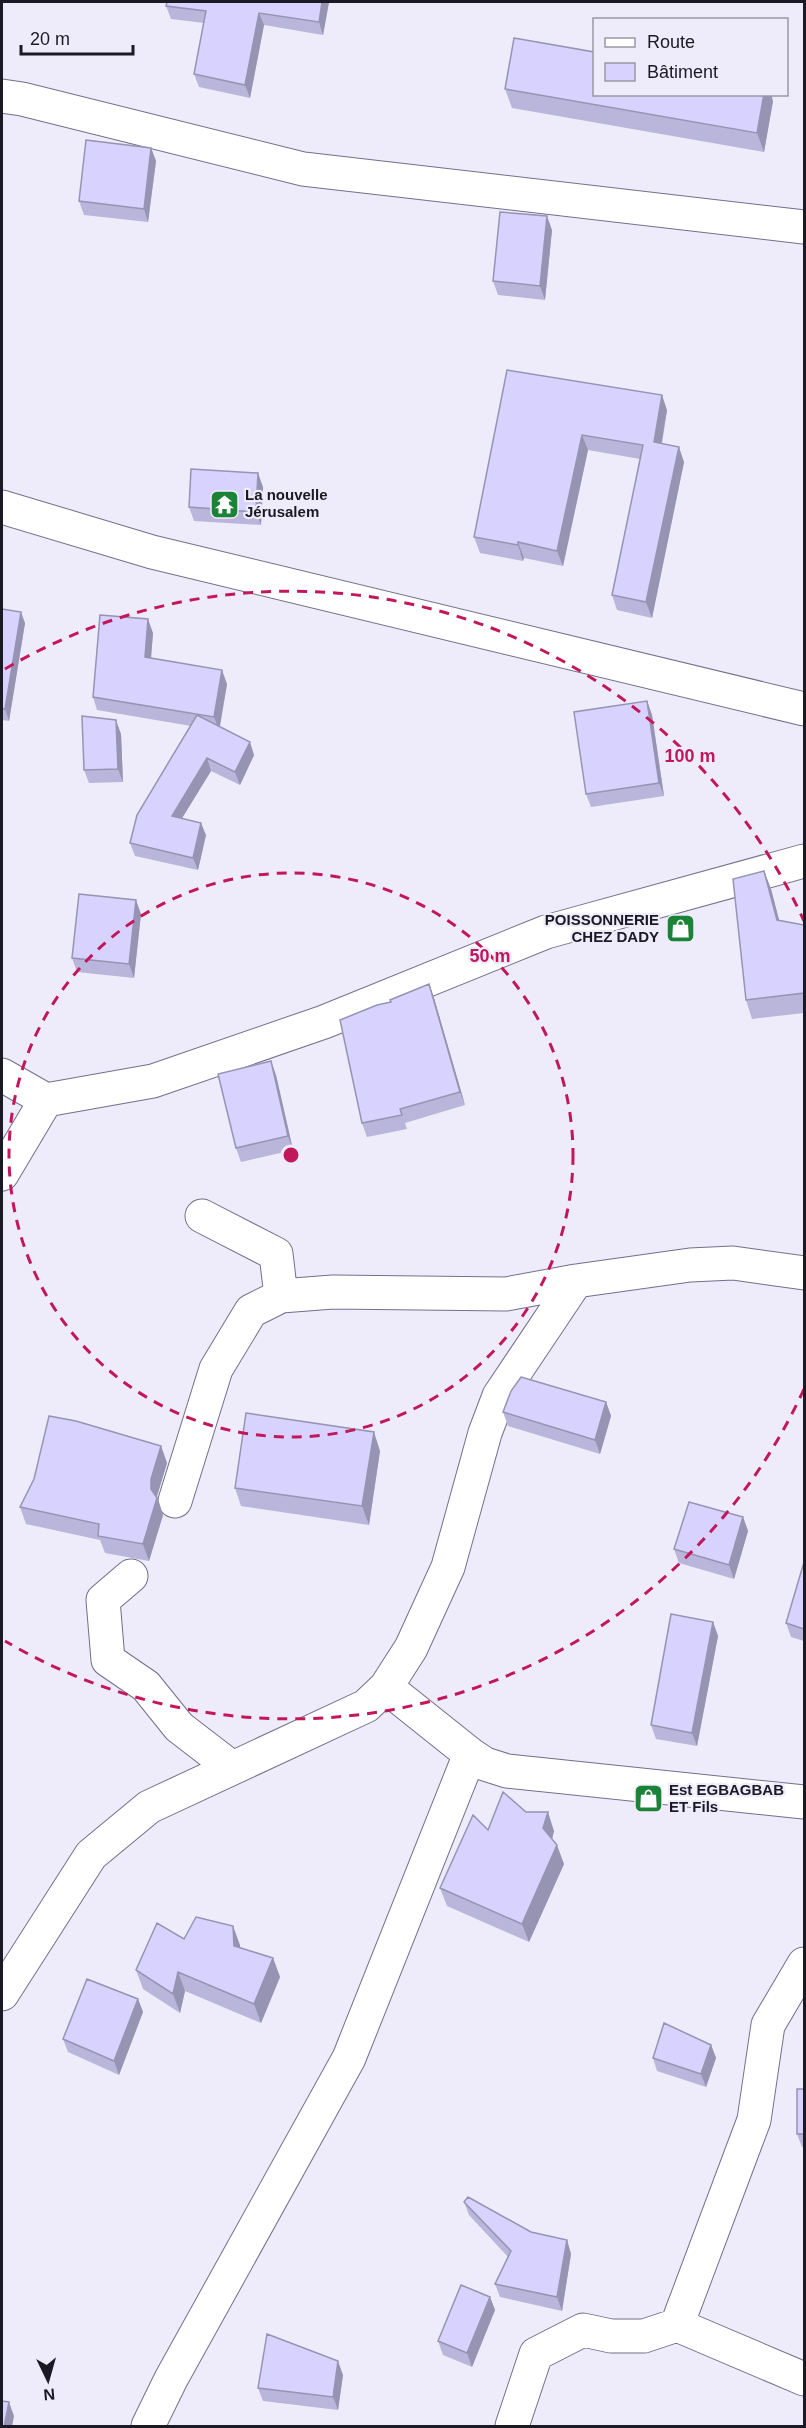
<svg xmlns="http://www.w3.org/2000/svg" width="806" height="2428" font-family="Helvetica,sans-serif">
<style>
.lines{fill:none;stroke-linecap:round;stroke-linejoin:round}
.minor-casing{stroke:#736f8c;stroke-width:35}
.minor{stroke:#fff;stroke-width:33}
.wall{fill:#bab5da}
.shaded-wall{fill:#9793b2}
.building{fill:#d8d2fe;stroke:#9793b2;stroke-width:1.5}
.ring{fill:none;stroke:#c2185b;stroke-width:3;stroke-dasharray:10 8}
.labels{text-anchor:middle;stroke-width:4.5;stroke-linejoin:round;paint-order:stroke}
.poi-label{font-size:15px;font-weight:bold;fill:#1a1924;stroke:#eeecfa;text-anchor:start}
.centre{fill:#c2185b;stroke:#eeecfa;stroke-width:3}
.ring-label{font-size:18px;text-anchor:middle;font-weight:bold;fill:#c2185b;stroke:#eeecfa;stroke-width:4.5;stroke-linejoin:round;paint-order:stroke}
</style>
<rect width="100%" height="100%" fill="#eeecfa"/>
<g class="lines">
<defs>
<path id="minor" d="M2 96 22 99 303 169 804 227
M2 507 152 552 804 709
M2 1075 46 1100 153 1081 324 1022 546 932 804 861
M2 1174 46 1100
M202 1216 276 1254 281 1296
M175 1501 216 1369 251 1311 281 1296 333 1292 506 1294 576 1281 690 1265 733 1263 804 1273
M131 1576 103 1600 108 1660 146 1686 179 1727 231 1767
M386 1687 470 1754 485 1764 507 1771 804 1802
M2 1994 91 1855 149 1807 366 1706 386 1687 411 1648 448 1567 485 1433 499 1396 576 1281
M677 2325 804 2379
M148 2426 171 2379 349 2058 470 1754
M512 2426 536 2354 583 2330 611 2336H644L677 2325 754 2120 768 2025 804 1964"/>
</defs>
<use href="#minor" class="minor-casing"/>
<use href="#minor" class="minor"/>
</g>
<path class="wall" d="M167 2H329L323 35 264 25 250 98 199 87 194 74 204 23 171 19 166 6Z
M505 89 773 101 764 152 512 108Z
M151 148 156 161 148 222 84 215 79 201Z
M552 230 545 300 498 295 493 281Z
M507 370 667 410 662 444 684 462 652 618 617 610 612 595 640 459 588 450 563 566 524 558 523 561 480 553 474 537Z
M263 487 261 525 194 521 189 507Z
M2 609 25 623 9 721 2 720Z
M153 633 151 658 227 684 220 727 254 755 240 785 211 771 182 818 206 835 198 870 135 856 130 843 191 726 97 710 93 697Z
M647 701 652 715 664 796 591 807 586 794Z
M121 734 123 782 89 783 84 770Z
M764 871 771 889 779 920 804 925V1013L752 1019 746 1000Z
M141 914 134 978 77 972 72 958Z
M429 984 434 998 465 1105 405 1123 407 1129 367 1137 362 1123 391 1002Z
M276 1075 293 1150 241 1162 236 1148Z
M606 1402 611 1416 600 1454 508 1426 503 1412Z
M161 1446 167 1463 157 1496 163 1515 149 1561 105 1553 100 1540 26 1524 20 1507Z
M380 1451 369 1525 241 1506 235 1488Z
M743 1517 748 1531 734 1579 679 1563 674 1549Z
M804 1562V1641L791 1637 786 1623Z
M713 1622 718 1636 697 1746 656 1739 651 1725Z
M526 1812 554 1831 552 1839 564 1864 529 1942 447 1906 440 1888 488 1830Z
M233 1926 240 1947 273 1958 280 1977 261 2023 185 1991 180 2013 143 1989 136 1970 184 1939Z
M138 1999 143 2012 119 2075 68 2052 63 2039Z
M711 2045 716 2058 706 2087 657 2071 653 2058Z
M804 2089V2147H802L797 2134Z
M464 2202 531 2232 567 2240 571 2254 562 2311 500 2297 495 2284 508 2257 469 2215Z
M490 2297 495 2310 472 2367 443 2355 438 2341Z
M343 2375 338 2410 263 2401 258 2388Z"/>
<path class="shaded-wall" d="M322 2H329L323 35 319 22Z
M259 13 264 25 250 98 245 85Z
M764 94H771L773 101 764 152 757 133Z
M151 148 156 161 148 222 144 209Z
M547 216 552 230 545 300 540 286Z
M662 395 667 410 659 457 654 442Z
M582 435 588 450 563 566 557 551Z
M679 447 684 462 652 618 646 602Z
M258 473 263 487 261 525 256 512Z
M518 542 524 558 523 561 518 545Z
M21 612 25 623 9 721 5 709Z
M148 619 153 633 150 670 145 657Z
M222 670 227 684 219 730 214 717Z
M647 701 652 715 664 796 659 783Z
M116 720 121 734 123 782 118 769Z
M250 742 254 755 240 785 235 772Z
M207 758 211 771 176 828 172 816Z
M201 823 206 835 198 870 193 858Z
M764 871 771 889 784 939 777 920Z
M136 900 141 914 134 978 129 964Z
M429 984 434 998 465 1105 460 1092Z
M271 1061 276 1075 293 1150 288 1136Z
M606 1402 611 1416 600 1454 595 1440Z
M374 1432 380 1451 369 1525 362 1506Z
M161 1446 167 1463 157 1496 163 1515 149 1561 143 1544 151 1489V1479Z
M743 1517 748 1531 734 1579 729 1565Z
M713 1622 718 1636 697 1746 692 1733Z
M548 1812 554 1831 550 1847 543 1828Z
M557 1845 564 1864 529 1942 522 1924Z
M233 1926 240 1945 241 1965 234 1946Z
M273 1958 280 1977 261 2023 254 2004Z
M178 1972 185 1991 180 2013 173 1994Z
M138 1999 143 2012 119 2075 114 2061Z
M711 2045 716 2058 706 2087 701 2074Z
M567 2240 571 2254 562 2311 557 2297Z
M490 2297 495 2310 472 2367 467 2353Z
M338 2361 343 2375 338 2410 333 2397Z
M9 2402 14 2416 12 2427H4Z"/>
<path class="building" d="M167 2H322L319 22 259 13 245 85 194 74 206 11 166 6Z
M514 38 594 52V94H764L757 133 505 89Z
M86 140 151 148 144 209 79 201Z
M500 212 547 216 540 286 493 281Z
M507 370 662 395 654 442 679 447 646 602 612 595 643 445 582 435 557 551 518 542V545L474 537Z
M191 469 258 473 256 512 189 507Z
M2 609 21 612 5 709H2Z
M100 615 148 619 145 657 222 670 214 717 93 697Z
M647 701 659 783 586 794 574 712Z
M197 715 250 742 235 772 207 758 172 816 201 823 193 858 130 843 137 815Z
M82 716 116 720 118 769 84 770Z
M764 871 777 920 804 925V993L746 1000 733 879Z
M79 894 136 900 129 964 72 958Z
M429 984 460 1092 400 1109 402 1115 362 1123 340 1020 377 1005 391 1002 390 1000Z
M271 1061 288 1136 236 1148 218 1074Z
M521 1377 606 1402 595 1440 503 1412 511 1391Z
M246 1413 374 1432 362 1506 235 1488Z
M49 1416 76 1421 161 1446 151 1479V1489L157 1498 143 1544 98 1536 99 1524 20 1507 34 1479Z
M689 1502 743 1517 729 1565 674 1549Z
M804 1562V1629L786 1623Z
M671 1614 713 1622 692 1733 651 1725Z
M503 1792 526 1812H548L543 1828 557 1845 522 1924 440 1888 473 1815 488 1830Z
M196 1917 233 1926 234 1946 273 1958 254 2004 178 1972 173 1994 136 1970 157 1923 184 1939Z
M87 1979 138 1999 114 2061 63 2039Z
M664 2023 711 2045 701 2074 653 2058Z
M797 2089H804V2134H797Z
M468 2197 531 2232 567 2240 557 2297 495 2284 511 2251 464 2202Z
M461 2285 490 2297 467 2353 438 2341Z
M267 2334 338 2361 333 2397 258 2388Z
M2 2401 9 2402 4 2427H2Z"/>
<g class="ring">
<circle cx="291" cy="1155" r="282"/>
<path d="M804 1389A564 564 0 0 1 5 1641M5 669A564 564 0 0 1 804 921"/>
</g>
<defs>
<symbol id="temple-square" viewBox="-11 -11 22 22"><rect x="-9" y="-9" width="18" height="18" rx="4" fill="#1b8338" stroke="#eeecfa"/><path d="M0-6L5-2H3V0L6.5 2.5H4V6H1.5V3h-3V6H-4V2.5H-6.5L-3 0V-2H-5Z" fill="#fff"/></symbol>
<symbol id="shop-square" viewBox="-11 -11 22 22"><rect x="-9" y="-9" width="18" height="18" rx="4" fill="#1b8338" stroke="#eeecfa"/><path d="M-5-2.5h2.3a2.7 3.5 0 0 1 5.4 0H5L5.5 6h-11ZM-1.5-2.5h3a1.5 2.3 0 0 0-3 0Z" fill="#fff"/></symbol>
</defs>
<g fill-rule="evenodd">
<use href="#temple-square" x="208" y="488" width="33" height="33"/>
<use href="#shop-square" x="664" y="912" width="33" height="33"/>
<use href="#shop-square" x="632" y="1782" width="33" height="33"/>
</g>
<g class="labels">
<g class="poi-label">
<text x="245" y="500">La nouvelle<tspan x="245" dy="17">Jérusalem</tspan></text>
<text x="659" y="925" text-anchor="end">POISSONNERIE<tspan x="659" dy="17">CHEZ DADY</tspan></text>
<text x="669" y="1795">Est EGBAGBAB<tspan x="669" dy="17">ET Fils</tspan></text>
</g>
</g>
<circle cx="291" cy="1155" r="9" class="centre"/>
<g class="ring-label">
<text x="690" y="762">100 m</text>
<text x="490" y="962">50 m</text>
</g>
<rect width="806" height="2428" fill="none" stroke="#1a1924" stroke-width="6"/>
<rect x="593" y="18" width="195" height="78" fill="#eeecfa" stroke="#9998a4" stroke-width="1.5"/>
<rect x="605" y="38" width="30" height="9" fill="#ffffff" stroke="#9998a4" stroke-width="1.5"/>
<text x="647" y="48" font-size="18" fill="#1a1924">Route</text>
<rect x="605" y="63" width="30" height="18" fill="#d8d2fe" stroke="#9998a4" stroke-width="1.5"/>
<text x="647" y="78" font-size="18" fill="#1a1924">Bâtiment</text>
<g transform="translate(48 2380) rotate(175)" stroke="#eeecfa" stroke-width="4.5" paint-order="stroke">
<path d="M0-4.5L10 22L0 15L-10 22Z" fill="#1a1924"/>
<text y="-9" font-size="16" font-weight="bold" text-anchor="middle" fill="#1a1924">N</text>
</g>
<path d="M21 45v9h112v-9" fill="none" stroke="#1a1924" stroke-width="3"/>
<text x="30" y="45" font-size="18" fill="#1a1924" stroke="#eeecfa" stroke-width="4.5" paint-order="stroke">20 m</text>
</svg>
